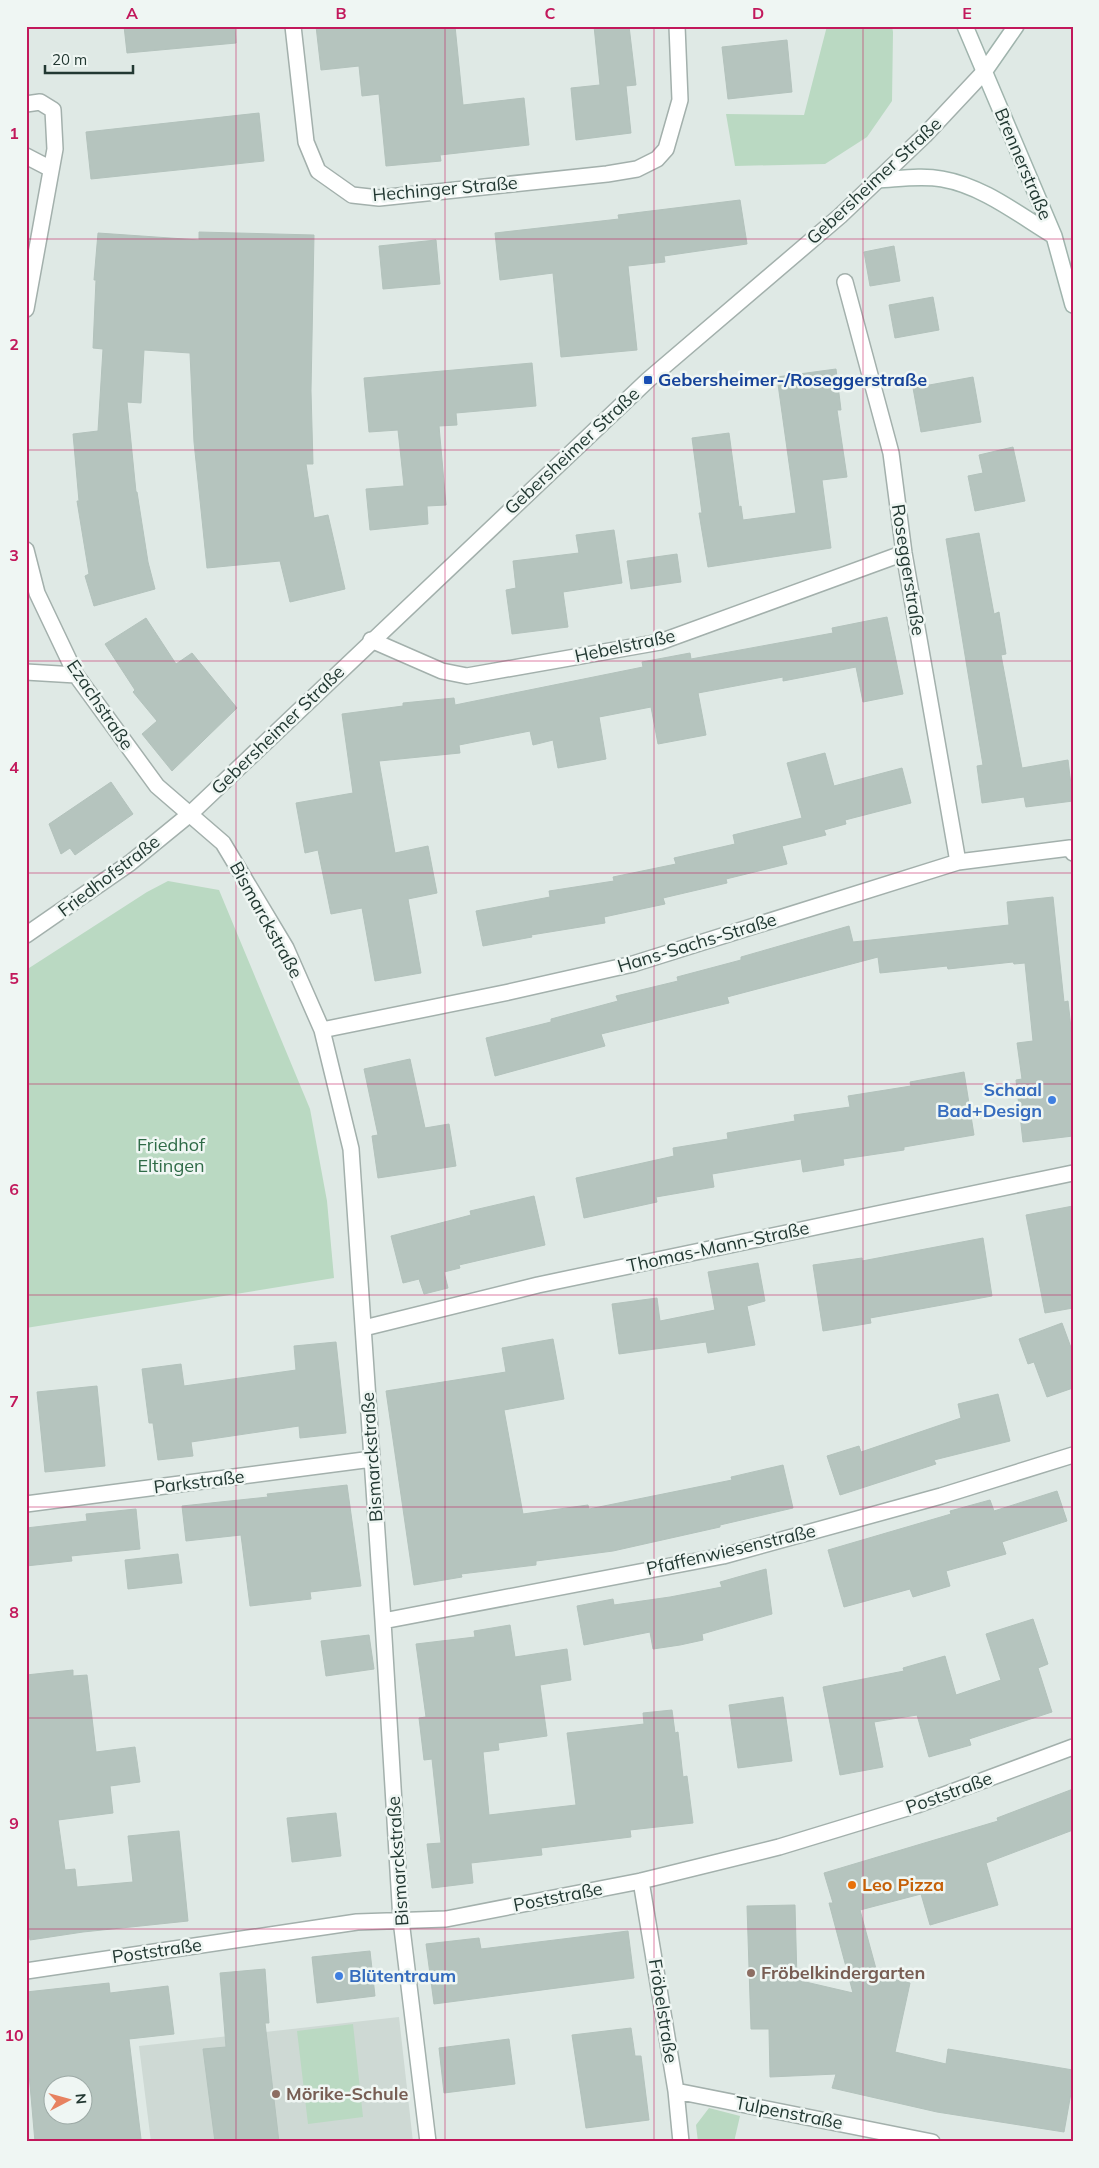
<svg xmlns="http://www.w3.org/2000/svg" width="1099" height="2168" font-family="Mulish,sans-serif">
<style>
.built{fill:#ced9d4}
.green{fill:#bad9c2}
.building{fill:#b5c4be;stroke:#b3c2bc;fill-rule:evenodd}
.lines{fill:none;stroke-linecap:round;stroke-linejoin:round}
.minor-casing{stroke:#a3b0ac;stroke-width:18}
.tertiary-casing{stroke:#a3b0ac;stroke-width:18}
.secondary-casing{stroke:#a0b4ad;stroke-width:18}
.minor{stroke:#fff;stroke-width:15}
.tertiary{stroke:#fff;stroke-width:15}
.secondary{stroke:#fff;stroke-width:15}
.grid{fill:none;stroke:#c2185b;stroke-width:1;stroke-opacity:0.55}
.transit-dot{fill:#1a4fb4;stroke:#eff6f3;stroke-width:2}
.shop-dot{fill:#3f7fe0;stroke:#eff6f3;stroke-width:2}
.food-dot{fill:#e8710a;stroke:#eff6f3;stroke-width:2}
.education-dot{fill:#8d6e63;stroke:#eff6f3;stroke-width:2}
.labels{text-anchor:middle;stroke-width:5;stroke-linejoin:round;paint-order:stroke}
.street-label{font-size:18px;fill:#223832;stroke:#eff6f3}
.transit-label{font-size:18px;font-weight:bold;fill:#164399;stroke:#eff6f3;text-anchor:start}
.shop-label{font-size:18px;font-weight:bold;fill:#366cbe;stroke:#eff6f3;text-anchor:end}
.park-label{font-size:18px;fill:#2f6b47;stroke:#eff6f3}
.food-label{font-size:18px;font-weight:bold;fill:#c56008;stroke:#eff6f3;text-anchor:start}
.education-label{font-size:18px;font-weight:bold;fill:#785e54;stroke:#eff6f3;text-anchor:start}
.neatline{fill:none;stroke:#c2185b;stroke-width:2}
.grid-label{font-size:16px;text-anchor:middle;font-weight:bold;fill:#c2185b}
</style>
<rect width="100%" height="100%" fill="#dfe9e5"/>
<path class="built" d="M399 2017 413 2142H151L139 2046Z"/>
<path class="green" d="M827 26H892L893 32 892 101 867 137 825 164 735 166 726 114 804 115Z
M168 881 219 890 310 1109 327 1201 334 1278 26 1328V970L147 892Z
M353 2024 363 2117 308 2124 297 2031Z
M709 2108 740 2116 734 2142H698L696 2125Z"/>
<path class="building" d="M124 26H235L236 43 127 53Z
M316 26H455L463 105 524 98 529 145 440 155 441 161 386 166 379 94 362 96 359 66 321 70Z
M594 26H629L636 85 626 86 631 133 576 140 571 88 600 85Z
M787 40 792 92 728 99 722 47Z
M259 113 264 161 91 179 86 132Z
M740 200 747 244 664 256 665 262 628 266 637 350 561 357 553 273 500 280 495 233 619 219 618 215Z
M199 232 314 235 311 391 313 464H306L314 518 328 515 345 589 290 602 280 561 207 568 194 442 190 353 144 350 141 403 127 402 136 492H137L148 562 155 589 94 606 85 576 89 574 77 501H79L73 434 98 431 103 349 93 348 96 280H94L98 233 199 240Z
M436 240 440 284 383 289 379 246Z
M894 246 900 281 870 286 864 252Z
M933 297 939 330 895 338 889 305Z
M532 363 536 406 456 413 457 425 439 426 446 505 427 506 428 524 370 530 366 489 404 486 398 430 369 432 364 378Z
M836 369 841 410H837L847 477 822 480 831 548 708 567 699 513H702L692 438 729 433 739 507 741 506 743 520 796 513 777 377Z
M973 377 981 422 921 432 913 388Z
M1013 447 1025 501 975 511 968 476 983 473 979 455Z
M614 530 622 583 563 592 568 627 512 634 506 590 516 588 513 561 579 553 576 535Z
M979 533 994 614 999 612 1006 654 1001 655 1022 768 1068 760 1073 801 1026 807 1024 797 982 803 977 766 983 765 946 539Z
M677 554 681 582 631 589 627 561Z
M887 617 903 694 863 702 856 667 783 681V677L698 693 706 735 658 744 651 707 599 717 606 759 558 768 553 740 533 745 530 731 459 745 460 753 379 761 395 853 428 846 437 893 408 899 421 973 375 981 362 908 331 914 318 850 305 853 296 803 353 793 342 714 403 706V703L454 698 455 705 643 667 642 662 690 653 691 659 833 633 832 628Z
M146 618 176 664 192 653 237 708 172 771 142 734 157 721 133 692 135 690 105 644Z
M825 753 834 786 902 768 911 803 845 820 846 824 824 830 826 835 782 846 787 864 726 879 727 883 663 898 665 904 604 917 605 923 531 935 532 937 483 946 476 911 550 897 549 891 614 881 613 877 676 864 674 858 735 844 733 835 802 818 787 763Z
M111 782 133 814 75 855 70 848 61 854 49 824Z
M1053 897 1064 1002 1068 1001 1073 1046V1136L1023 1142 1016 1080 1022 1079 1017 1043 1033 1041 1025 963 1014 964 1013 962 948 969 947 966 880 973 878 957 727 997 729 1003 601 1034 605 1046 495 1076 486 1038 551 1022V1019L618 1001 616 996 678 981 677 977 741 960V957L849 926 853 942 1009 925 1007 902Z
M410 1059 425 1128 449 1124 456 1166 378 1178 372 1136 378 1135 364 1069Z
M964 1072 974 1135 904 1147V1150L843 1159 844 1165 803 1172 801 1159 712 1174 714 1187 656 1197 657 1202 584 1218 576 1178 674 1156 673 1148 728 1139 727 1133 795 1121 794 1115 850 1107 848 1096 911 1086 910 1082Z
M534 1196 545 1245 459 1265 460 1268 444 1272 448 1288 424 1294 419 1279 403 1283 391 1236 471 1215 470 1211Z
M1073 1206V1308L1045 1313 1026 1215Z
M983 1238 992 1296 870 1318 871 1323 823 1331 813 1265 862 1258V1261Z
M758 1263 765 1301 747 1306 755 1345 708 1353 706 1342 619 1354 612 1304 657 1298 660 1321 715 1310 708 1272Z
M1062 1323 1073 1353V1388L1047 1397 1034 1362 1028 1364 1019 1339Z
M553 1339 564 1399 504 1410 523 1514 588 1505 589 1509 732 1480 731 1477 783 1465 793 1508 720 1525V1527L613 1551 536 1561V1565L461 1574 462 1577 414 1585 386 1391 506 1372 502 1348Z
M336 1342 346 1433 300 1438 299 1426 191 1442 193 1456 158 1460 153 1423H149L142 1369 181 1364 184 1386 296 1370 294 1346Z
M97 1386 105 1466 45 1472 37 1392Z
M998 1394 1010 1441 934 1460 936 1464 840 1495 827 1456 859 1446 861 1452 961 1418 958 1404Z
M347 1485 361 1586 310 1592 311 1599 250 1606 241 1535 186 1541 182 1506 268 1497 267 1494Z
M1057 1491 1067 1521 1002 1542 1006 1554 946 1571 950 1586 913 1597 910 1589 844 1607 828 1550 951 1514 950 1511 990 1500 994 1511Z
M136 1509 140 1549 71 1556 72 1561 26 1566V1528L87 1521 86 1514Z
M178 1554 182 1583 128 1589 125 1560Z
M766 1569 772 1614 702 1634 703 1640 680 1645 653 1649 650 1632 584 1645 577 1606 613 1599 614 1605 670 1597 722 1587 720 1582Z
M1033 1619 1048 1664 1038 1668 1052 1712 969 1739 971 1745 929 1757 917 1715 874 1722 883 1767 840 1775 823 1687 904 1671 903 1668 945 1656 956 1695 1001 1680 986 1634Z
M510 1625 515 1657 567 1649 571 1680 540 1685 547 1736 498 1743 499 1750 483 1752 489 1815 576 1805 567 1733 644 1724 643 1713 672 1710 675 1733 678 1732 683 1777 687 1776 693 1823 630 1830 631 1837 541 1848 542 1855 471 1863 473 1883 432 1888 427 1844 441 1843 432 1759 424 1760 419 1718 426 1717 416 1644 475 1637 474 1631Z
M369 1635 374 1669 326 1676 321 1641Z
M73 1670V1676L87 1675 96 1752 135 1747 140 1782 110 1786 113 1813 58 1820 65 1870 75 1869 77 1887 133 1882 128 1836 179 1831 188 1921 83 1932 30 1940 26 1914V1675Z
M783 1697 792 1761 738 1768 729 1705Z
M1073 1789V1830L986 1863 998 1905 930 1925 921 1894 860 1910 878 1976 910 1983 895 2052 946 2064 948 2049 1073 2070V2082L1064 2132 937 2112 832 2088 836 2074 770 2077 769 2029H751L747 1906 795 1905 797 1980 853 1993 829 1903H833L824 1873 998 1821 997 1818Z
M336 1813 341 1856 292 1862 287 1818Z
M628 1931 634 1978 434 2004 426 1944 479 1938 481 1949Z
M370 1951 375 1996 317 2003 312 1957Z
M265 1969 269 2023H265L279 2142H215L203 2049 226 2047 220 1973Z
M109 1983 110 1993 168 1986 174 2034 129 2039 141 2139 118 2142H35L26 2039V1992ZM52 2086H82V2116H52Z
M631 2028 635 2056H641L649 2120 586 2128 572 2035Z
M509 2039 515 2084 444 2093 439 2048Z"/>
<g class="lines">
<defs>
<path id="minor" d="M293 26 306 142 318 171 352 195 379 198 607 174 637 169 657 159 666 149 680 100 677 26
M26 104 40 102 53 110 55 149 26 309
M26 156 51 169
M845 282 891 453 904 553 958 862
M26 550 37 593 76 675 157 786 223 843 286 948 322 1030 351 1149 383 1621 401 1920 428 2142
M371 640 442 671 467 676 660 642 904 553
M26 672 76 675
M322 1030 509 992 633 964 958 862 1070 848 1073 853
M364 1328 538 1285 1073 1173
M26 1504 372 1459
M383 1621 723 1556 941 1496 1073 1455
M641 1881 676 2091 681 2142
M26 1971 357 1922 446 1919 641 1881 779 1847 917 1805 1073 1747
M676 2091 932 2142"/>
<path id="tertiary" d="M26 935 130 863 190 814 648 380 840 216 925 135 984 72"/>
<path id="secondary" d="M965 26 1054 236 1073 305
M984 72 1016 26
M877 180C898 179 921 175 942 179 983 186 1019 215 1054 236"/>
</defs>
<use href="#minor" class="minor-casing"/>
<use href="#tertiary" class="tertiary-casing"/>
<use href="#secondary" class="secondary-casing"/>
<use href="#minor" class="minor"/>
<use href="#tertiary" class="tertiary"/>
<use href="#secondary" class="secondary"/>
</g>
<path class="grid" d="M236 26V2142M445 26V2142M654 26V2142M863 26V2142M26 239H1073M26 450H1073M26 661H1073M26 873H1073M26 1084H1073M26 1295H1073M26 1507H1073M26 1718H1073M26 1929H1073"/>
<rect class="transit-dot" x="643" y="375" width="10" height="10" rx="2.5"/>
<g class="shop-dot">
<circle cx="1052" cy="1100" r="5"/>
<circle cx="339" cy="1976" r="5"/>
</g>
<circle class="food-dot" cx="852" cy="1885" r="5"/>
<g class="education-dot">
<circle cx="751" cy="1973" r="5"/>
<circle cx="276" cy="2094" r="5"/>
</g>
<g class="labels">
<g class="street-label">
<text transform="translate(1023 164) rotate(67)" y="6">Brennerstraße</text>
<text transform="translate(874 181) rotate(-43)" y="6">Gebersheimer Straße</text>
<text transform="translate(445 189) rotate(-5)" y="6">Hechinger Straße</text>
<text transform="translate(572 451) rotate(-43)" y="6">Gebersheimer Straße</text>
<text transform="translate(908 570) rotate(81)" y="6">Roseggerstraße</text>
<text transform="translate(625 646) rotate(-12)" y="6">Hebelstraße</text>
<text transform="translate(100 705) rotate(56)" y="6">Ezachstraße</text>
<text transform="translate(278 730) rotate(-44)" y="6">Gebersheimer Straße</text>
<text transform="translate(109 876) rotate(-37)" y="6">Friedhofstraße</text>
<text transform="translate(266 920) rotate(61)" y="6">Bismarckstraße</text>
<text transform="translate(697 943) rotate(-17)" y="6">Hans-Sachs-Straße</text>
<text transform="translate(718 1247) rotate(-12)" y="6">Thomas-Mann-Straße</text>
<text transform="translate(372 1457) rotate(-94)" y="6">Bismarckstraße</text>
<text transform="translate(199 1482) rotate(-7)" y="6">Parkstraße</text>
<text transform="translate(731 1550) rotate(-13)" y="6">Pfaffenwiesenstraße</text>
<text transform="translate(949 1793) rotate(-20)" y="6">Poststraße</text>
<text transform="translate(398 1861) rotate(-94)" y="6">Bismarckstraße</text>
<text transform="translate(558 1897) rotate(-11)" y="6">Poststraße</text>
<text transform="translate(157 1951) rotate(-8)" y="6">Poststraße</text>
<text transform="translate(663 2011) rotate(81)" y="6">Fröbelstraße</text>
<text transform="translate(789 2113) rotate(11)" y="6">Tulpenstraße</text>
</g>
<g class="transit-label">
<text x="658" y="386">Gebersheimer-/Roseggerstraße</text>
</g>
<g class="shop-label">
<text x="1042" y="1096">Schaal<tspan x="1042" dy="21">Bad+Design</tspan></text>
<text x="349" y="1982" text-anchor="start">Blütentraum</text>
</g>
<g class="park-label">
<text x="171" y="1151">Friedhof<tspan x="171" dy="21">Eltingen</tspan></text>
</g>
<g class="food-label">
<text x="862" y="1891">Leo Pizza</text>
</g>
<g class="education-label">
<text x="761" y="1979">Fröbelkindergarten</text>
<text x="286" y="2100">Mörike-Schule</text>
</g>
</g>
<rect width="1099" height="2168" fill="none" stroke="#eff6f3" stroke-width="55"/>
<g transform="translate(68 2100) rotate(84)"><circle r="24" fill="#eff6f3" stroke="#9daaa6"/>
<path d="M0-4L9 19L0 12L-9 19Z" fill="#e78260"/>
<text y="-8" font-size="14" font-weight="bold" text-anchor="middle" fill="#223832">N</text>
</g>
<path d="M45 65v8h88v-8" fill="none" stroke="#223832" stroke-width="2.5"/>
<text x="52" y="65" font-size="15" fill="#223832" stroke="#eff6f3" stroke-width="4" paint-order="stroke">20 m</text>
<rect x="28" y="28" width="1044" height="2112" class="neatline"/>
<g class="grid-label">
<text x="132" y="19">A</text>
<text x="341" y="19">B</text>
<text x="550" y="19">C</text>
<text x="758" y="19">D</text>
<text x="967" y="19">E</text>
<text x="14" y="139">1</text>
<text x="14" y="350">2</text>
<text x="14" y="561">3</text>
<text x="14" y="773">4</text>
<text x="14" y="984">5</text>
<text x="14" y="1195">6</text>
<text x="14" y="1407">7</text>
<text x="14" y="1618">8</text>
<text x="14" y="1829">9</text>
<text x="14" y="2041">10</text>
</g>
</svg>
